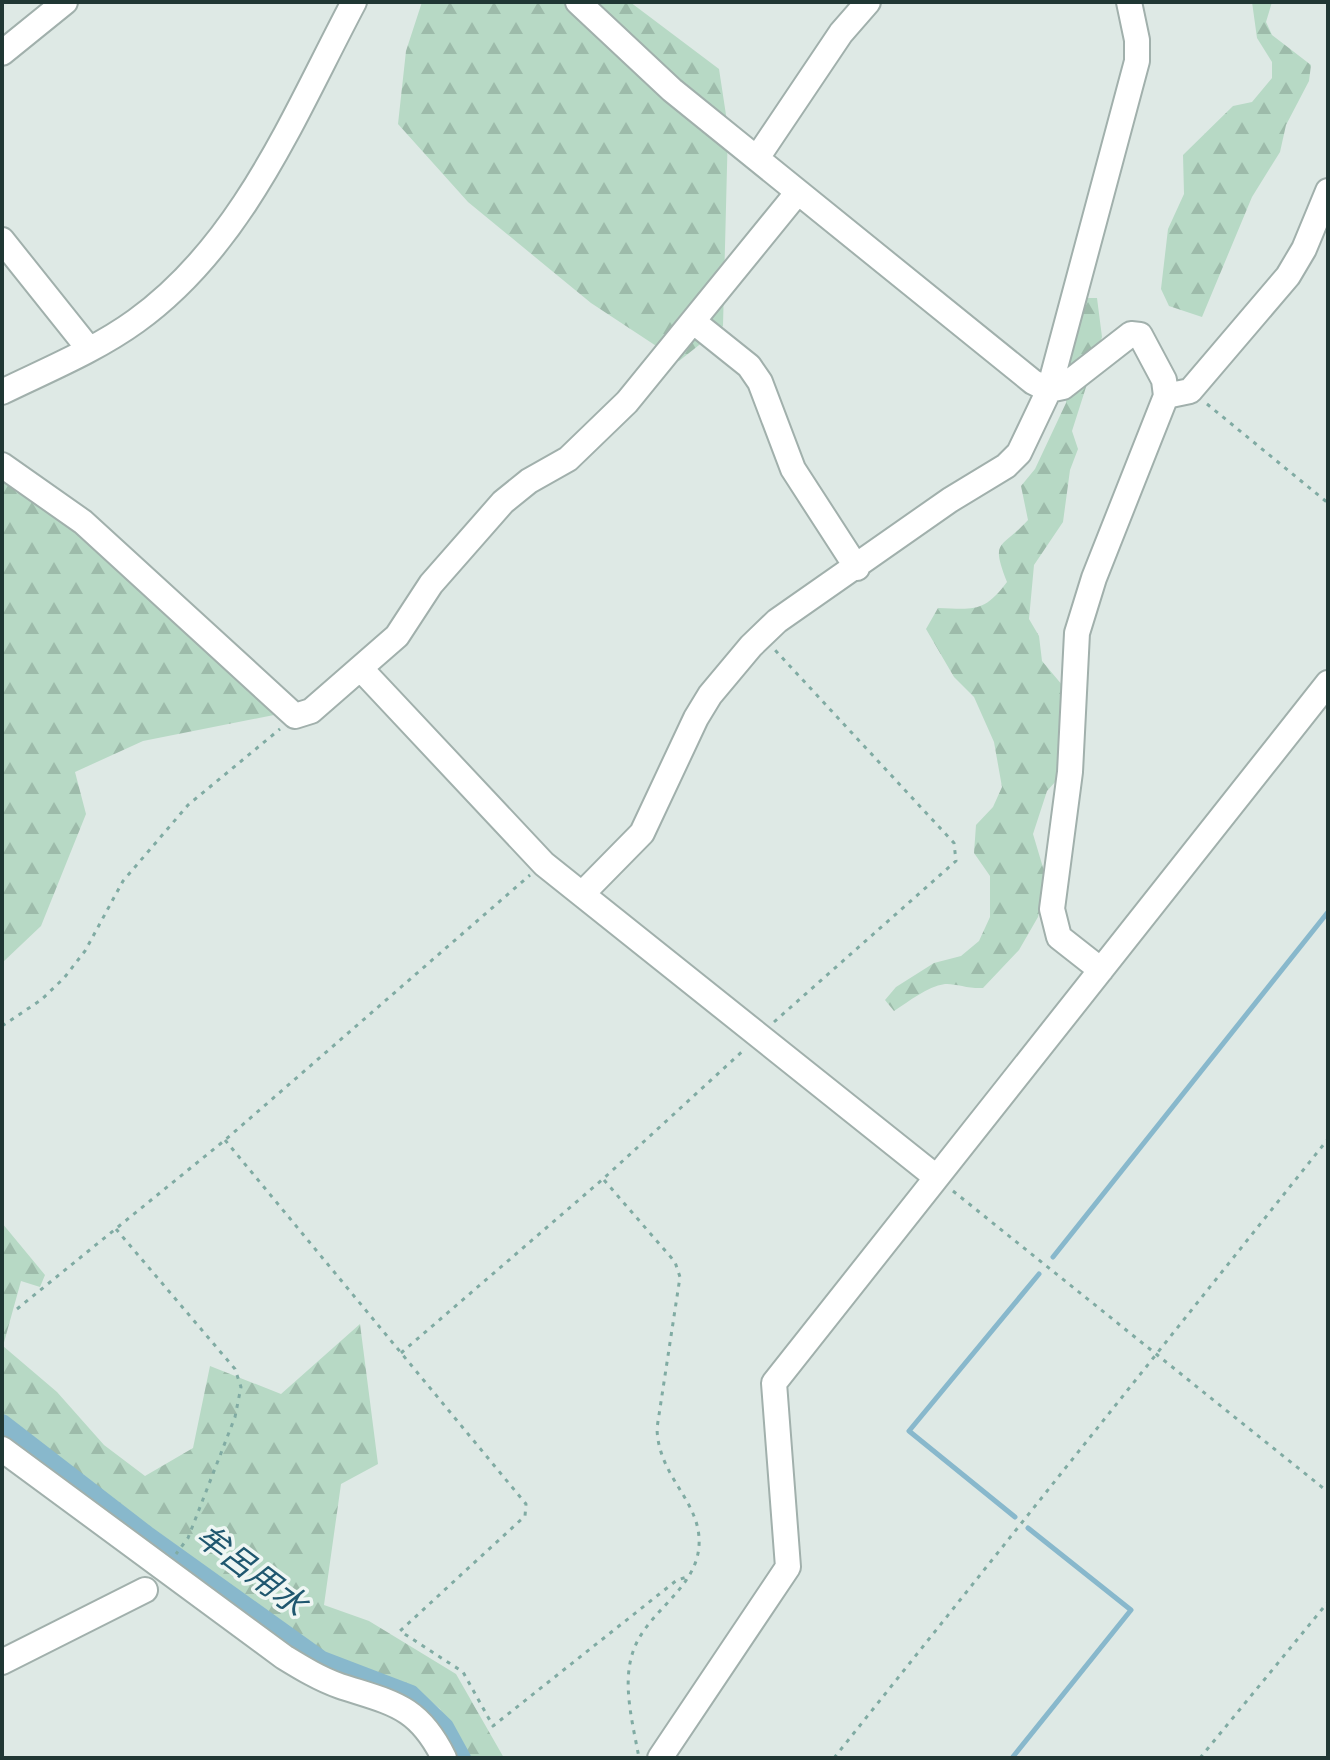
<svg xmlns="http://www.w3.org/2000/svg" width="1330" height="1760" font-family="Cabin,'Noto Sans JP',sans-serif">
<style>
.forest{fill:url(#forest-firs)}
.lines{fill:none;stroke-linecap:round;stroke-linejoin:round}
.stream{stroke:#88b8cc;stroke-width:5}
.canal{stroke:#88b8cc;stroke-width:18}
.minor-casing{stroke:#a1b0ac;stroke-width:28}
.path{stroke:#80aba3;stroke-width:3;stroke-dasharray:4 6;stroke-linecap:butt}
.minor{stroke:#fff;stroke-width:24}
.labels{text-anchor:middle;stroke-width:7;stroke-linejoin:round;paint-order:stroke}
.water-label{font-size:32px;font-style:italic;fill:#1f576f;stroke:#eef6f3}
</style>
<defs>
<pattern id="forest-firs" width="22" height="20" patternUnits="userSpaceOnUse" patternTransform="scale(2)"><rect width="22" height="20" fill="#b7d9c5"/><path d="M5 1l3.5 6h-7zM16 11l3.5 6h-7z" fill="#9dbbaa"/></pattern>
</defs>
<rect width="100%" height="100%" fill="#dee9e5"/>
<path class="forest" d="M422 2H630L719 69 728 128 723 326 679 361 591 303 468 202 398 124 406 51Z
M1252 2H1272L1266 22 1272 35 1311 65 1309 81 1286 125 1280 152 1252 197 1202 317 1169 306 1161 289 1168 229 1184 194 1183 155 1233 106 1252 102 1272 78V62L1257 38Z
M1086 298H1097L1102 337 1072 431 1078 449 1070 470 1063 522 1034 565 1029 619 1039 636 1042 661 1068 692 1065 771 1047 791 1033 834 1047 881 1038 917 1019 950 983 988C969 989 954 983 945 984 926 987 910 1001 894 1011L885 1000 896 987 934 963 961 956 979 941 990 917V876L974 853 976 825 993 807 1002 787 994 742 974 697 954 677 926 629 938 608C974 609 984 613 1007 582 990 538 1001 550 1028 520L1021 486 1035 469 1066 403 1069 346Z
M2 472 78 529 279 714 143 741 75 772 86 814 41 926 2 963Z
M2 1223 45 1275 40 1287 21 1281 3 1346 57 1392 104 1445 145 1476 193 1448 210 1366 281 1394 360 1324 378 1464 341 1484 324 1605 369 1621 456 1674 504 1758H468L440 1709 413 1687 326 1653 172 1547 2 1414Z"/>
<g class="lines">
<path class="stream" d="M1053 1257 1328 912
M1015 1517 909 1431 1039 1274
M1012 1758 1131 1610 1028 1528"/>
<path class="canal" d="M2 1423 146 1534 322 1660 411 1694 445 1727 462 1758"/>
<defs>
<path id="minor" d="M578 2 672 90 1033 382 1049 390 1019 453 1006 466 950 500 777 621 751 646 710 695 696 718 642 833 582 894
M2 53 65 2
M757 158 841 33 868 2
M2 240 89 349
M694 322 749 366 760 382 793 469 857 568
M2 392C47 370 96 350 136 321 243 244 294 115 354 2
M1166 396 1190 391 1288 276 1304 249 1328 191
M2 465 83 522 295 716 311 711 397 636 431 584 503 502 529 481 568 459 627 402 798 192
M361 669 544 864 936 1177
M1101 970 1059 937 1052 909 1070 772 1077 633 1094 578 1166 396 1164 380 1140 335 1131 334 1063 387 1049 390 1137 61V40L1129 2
M2 1449 284 1657C302 1668 320 1679 340 1686 392 1703 418 1705 444 1758
M2 1662 145 1590
M660 1758 788 1567 774 1383 1328 683"/>
</defs>
<use href="#minor" class="minor-casing"/>
<path class="path" d="M1207 404 1328 503
M774 1022 956 861 954 843 775 650
M2 1026 41 1000 64 978 85 951 123 881 188 805 280 729
M225 1140 526 1504 525 1516 400 1631 463 1672 493 1726 677 1580 687 1577
M1328 1168V1175
M604 1180 675 1262 680 1277 657 1428C658 1478 702 1501 699 1546 696 1589 648 1611 634 1649 621 1682 633 1724 639 1758
M953 1191 1328 1492
M116 1229 235 1369 241 1387 235 1417 188 1538 176 1554
M17 1309 225 1140 530 875
M401 1353 603 1179 745 1049
M834 1758 1328 1139
M1200 1758 1328 1602"/>
<use href="#minor" class="minor"/>
</g>
<g class="labels">
<g class="water-label">
<text transform="translate(251 1570) rotate(37)" y="11">牟呂用水</text>
</g>
</g>
<rect width="1330" height="1760" fill="none" stroke="#203734" stroke-width="8"/>
</svg>
